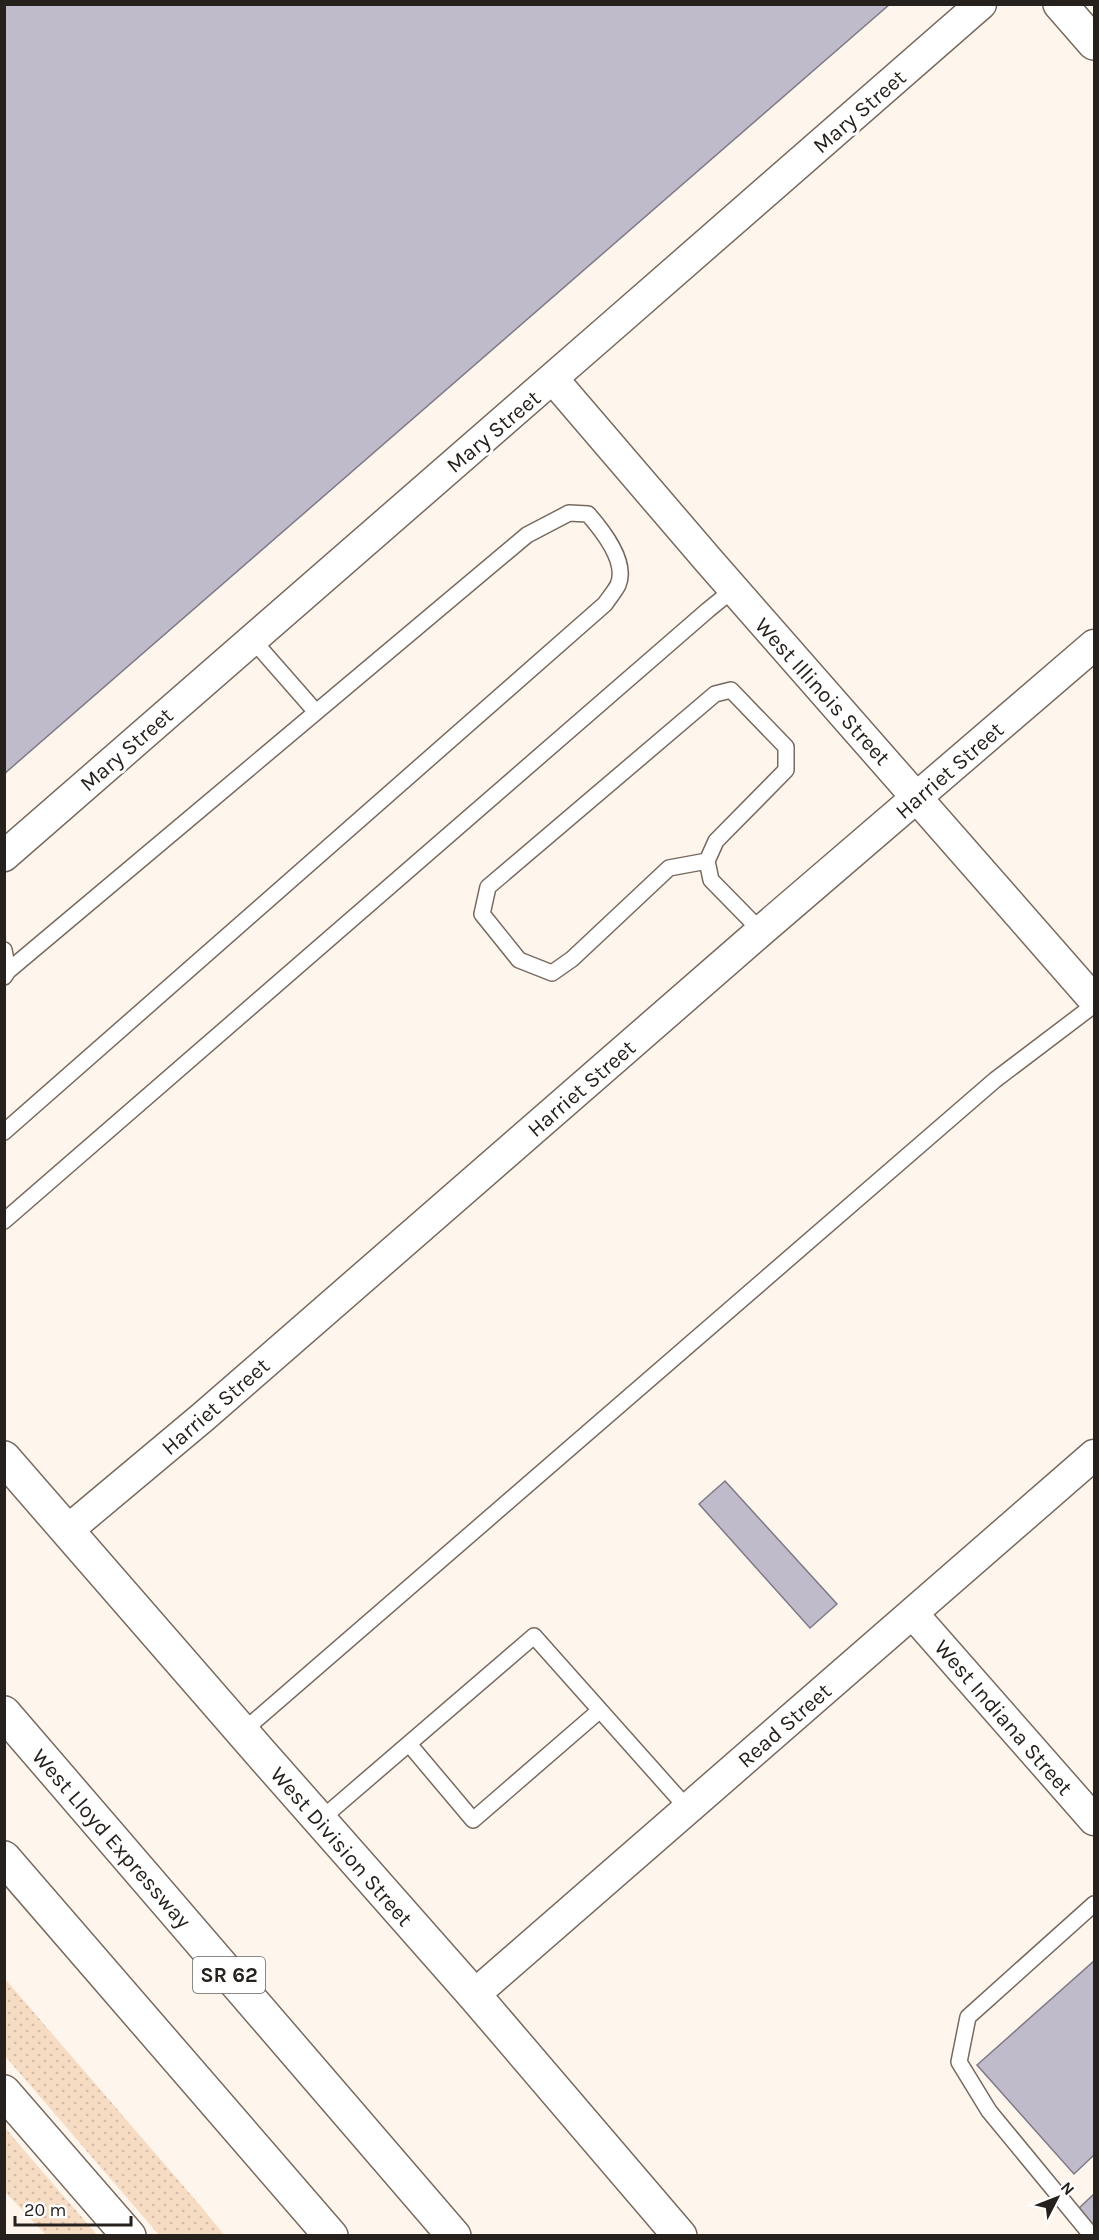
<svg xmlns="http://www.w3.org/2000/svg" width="1099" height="2240" font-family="Karla,sans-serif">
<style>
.grass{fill:url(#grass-dots)}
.building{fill:#bfbbcb;stroke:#7e7a88;stroke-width:1.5}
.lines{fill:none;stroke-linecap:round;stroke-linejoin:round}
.lane-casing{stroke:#776a60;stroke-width:18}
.street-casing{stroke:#776a60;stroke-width:33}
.secondary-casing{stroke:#776a60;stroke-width:36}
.primary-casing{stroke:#776a60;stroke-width:36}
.highway-casing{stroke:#776a60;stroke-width:36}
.lane{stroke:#fff;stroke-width:15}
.street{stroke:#fff;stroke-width:30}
.secondary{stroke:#fff;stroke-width:33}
.primary{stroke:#fff;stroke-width:33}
.highway{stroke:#fff;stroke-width:33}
.labels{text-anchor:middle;stroke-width:6;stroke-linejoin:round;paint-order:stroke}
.shield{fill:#fff;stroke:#676460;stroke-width:1.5}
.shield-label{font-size:21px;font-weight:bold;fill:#26211c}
.street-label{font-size:22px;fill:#26211c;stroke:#fff}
</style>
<defs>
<pattern id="grass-dots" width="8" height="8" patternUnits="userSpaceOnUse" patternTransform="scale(1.5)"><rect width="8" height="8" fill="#f7dcc4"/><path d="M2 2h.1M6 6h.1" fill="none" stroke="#d4bca8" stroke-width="1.8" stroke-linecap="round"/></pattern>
</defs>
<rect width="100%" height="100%" fill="#fef5ed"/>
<path class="grass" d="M5 1979 204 2210 224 2235H159L5 2056Z
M4 2128H5L97 2235H46L5 2192Z"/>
<path class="building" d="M4 4H890L4 774Z
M725 1481 837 1604 810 1628 699 1504Z
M1094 1961V2155L1074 2174 977 2065Z
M1094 2194V2228L1078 2209Z"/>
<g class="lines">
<defs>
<path id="lane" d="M252 639 316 712
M707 861 669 868 572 959 552 973 519 960 482 914 488 887 715 694 731 690 786 747V770L716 841 707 861 711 880 761 931
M4 950 8 971
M4 977 8 971 527 535 569 513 588 514C602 530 628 562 618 585 615 591 609 598 605 604L4 1132
M4 1221 708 610 724 597 736 592
M242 1732 995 1080 1094 1005
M409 1744 473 1820 599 1711
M320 1820 534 1636 688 1809
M1092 2236 989 2111 959 2062 968 2017 1094 1904"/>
<path id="street" d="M553 379 709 561 1094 1000
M4 856C330 571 656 289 981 4
M68 1530 203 1417 761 931 1094 645
M913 1614 1094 1820
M474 1995 1094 1455"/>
<path id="secondary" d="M1060 4 1094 43
M4 2092 129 2236"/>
<path id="primary" d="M4 1458 258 1750 474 1995 680 2236"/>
<path id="highway" d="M4 1713 454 2236
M4 1858 331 2236"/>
</defs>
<use href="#lane" class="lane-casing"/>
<use href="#street" class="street-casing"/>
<use href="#secondary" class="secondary-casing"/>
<use href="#primary" class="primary-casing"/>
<use href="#highway" class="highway-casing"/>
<use href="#lane" class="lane"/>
<use href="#street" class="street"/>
<use href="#secondary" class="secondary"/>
<use href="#primary" class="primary"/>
<use href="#highway" class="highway"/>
</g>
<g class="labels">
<rect class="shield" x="193" y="1957" width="72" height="36" rx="4.5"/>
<g class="shield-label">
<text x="229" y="1982">SR 62</text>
</g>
<g class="street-label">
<text transform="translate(859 111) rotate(-41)" y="8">Mary Street</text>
<text transform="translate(493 431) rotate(-40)" y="8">Mary Street</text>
<text transform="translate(823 691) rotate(48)" y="8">West Illinois Street</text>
<text transform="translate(126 749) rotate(-41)" y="8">Mary Street</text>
<text transform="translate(949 770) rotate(-41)" y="8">Harriet Street</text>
<text transform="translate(581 1088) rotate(-41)" y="8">Harriet Street</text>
<text transform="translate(215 1406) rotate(-41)" y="8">Harriet Street</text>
<text transform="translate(1004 1717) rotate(49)" y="8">West Indiana Street</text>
<text transform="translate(784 1725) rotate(-41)" y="8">Read Street</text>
<text transform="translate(112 1838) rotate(49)" y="8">West Lloyd Expressway</text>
<text transform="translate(342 1846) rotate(49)" y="8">West Division Street</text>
</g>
</g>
<rect width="1099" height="2240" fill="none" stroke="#26211c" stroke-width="12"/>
<g transform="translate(1057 2198) rotate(48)" stroke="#ffffff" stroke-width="4.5" paint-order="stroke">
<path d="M0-4.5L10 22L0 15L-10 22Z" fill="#26211c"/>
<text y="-9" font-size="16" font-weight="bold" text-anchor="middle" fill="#26211c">N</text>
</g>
<path d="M15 2216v9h116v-9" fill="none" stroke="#26211c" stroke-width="3"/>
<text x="24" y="2216" font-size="18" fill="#26211c" stroke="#ffffff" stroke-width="4.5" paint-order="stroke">20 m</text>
</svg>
